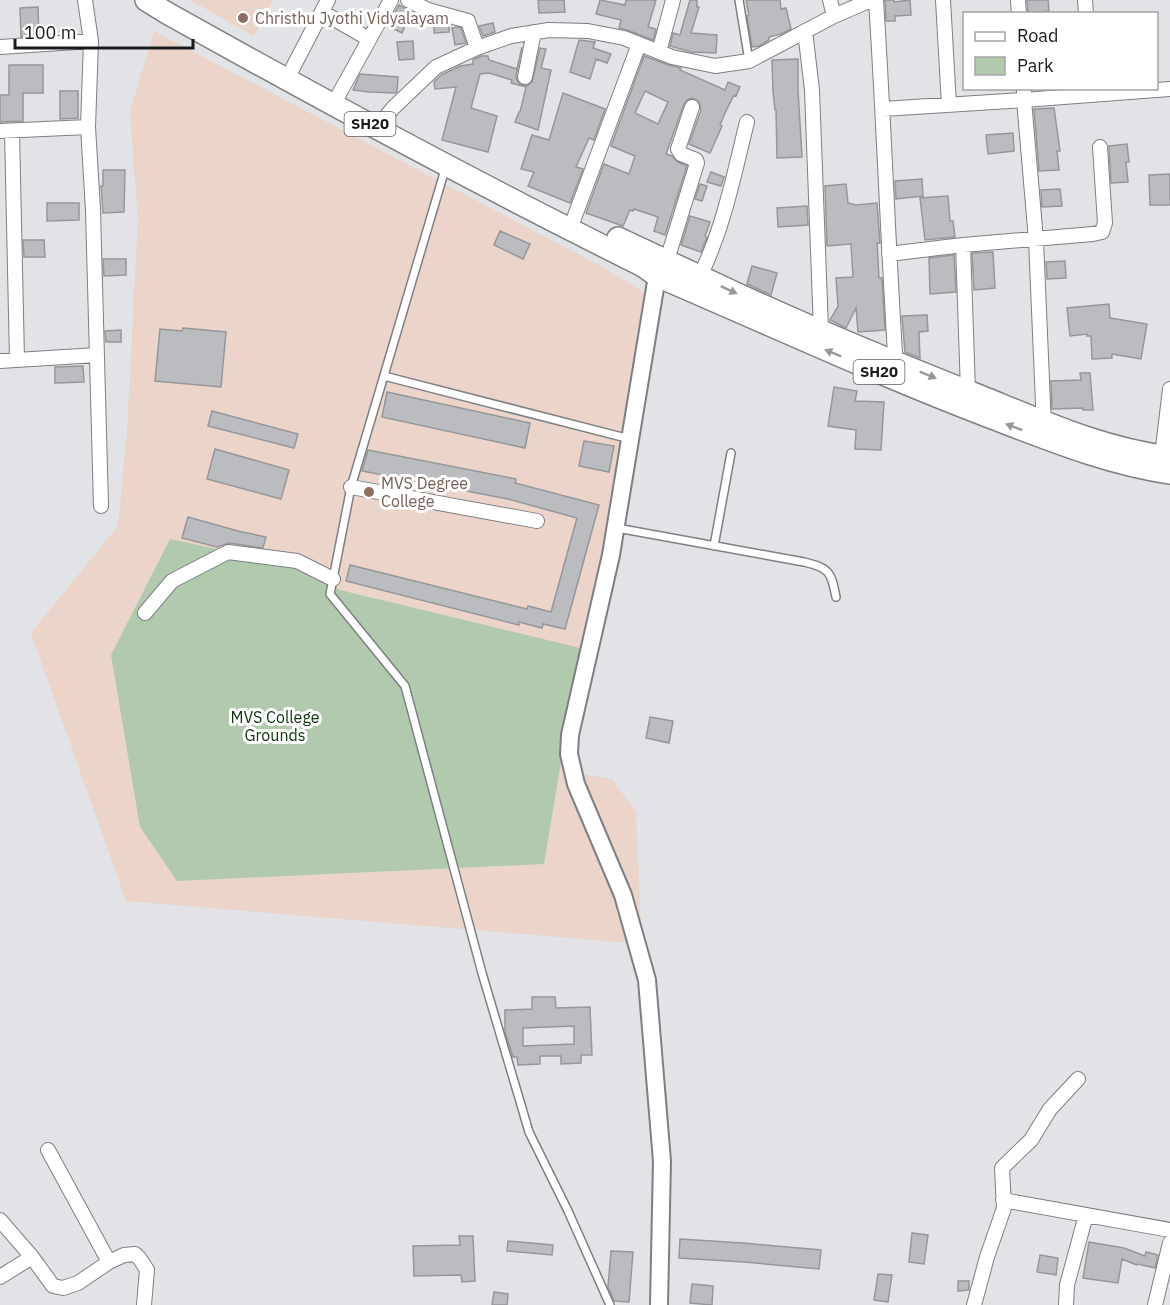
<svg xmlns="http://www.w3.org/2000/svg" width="1170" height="1305" font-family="'IBM Plex Sans',sans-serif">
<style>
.education{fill:#ebd4c9}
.green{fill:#b1caae}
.building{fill:#babcc0;stroke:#95979b;stroke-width:1.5;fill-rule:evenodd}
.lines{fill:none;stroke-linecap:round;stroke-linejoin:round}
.service-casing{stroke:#7d7f83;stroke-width:10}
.minor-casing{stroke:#7d7f83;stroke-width:16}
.tertiary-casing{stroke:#7d7f83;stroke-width:20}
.primary-casing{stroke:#7d7f83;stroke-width:24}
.service{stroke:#fff;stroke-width:7}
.minor{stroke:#fff;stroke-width:14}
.tertiary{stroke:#fff;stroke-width:16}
.primary{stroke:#fff;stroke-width:21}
.oneway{fill:#989899}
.education-dot{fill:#8d6e63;stroke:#fff;stroke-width:2}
.labels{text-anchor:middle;stroke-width:6;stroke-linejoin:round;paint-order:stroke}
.shield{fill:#fff;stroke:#5f5f60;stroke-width:1.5}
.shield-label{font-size:15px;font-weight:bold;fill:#1a1b1c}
.education-label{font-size:16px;fill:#785e54;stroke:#fff;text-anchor:start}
.park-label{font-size:16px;fill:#0a3407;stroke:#fff}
</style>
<rect width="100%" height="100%" fill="#e1e3e7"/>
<path class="education" d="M190 0H273L254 36Z
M154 31 597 264 654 298 569 772 612 779 636 812 642 944 126 901 31 633 118 526 127 432 138 219 130 111Z"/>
<path class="green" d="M170 539 293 565 340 590 580 648 544 864 177 881 140 827 111 655Z"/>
<path class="building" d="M538 0H564L565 12 539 13Z
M600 0 625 5 626 0H656L648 27 656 29 653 40 627 30 619 28 621 20 596 14Z
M690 0H697V7H699L691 33 717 35 716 53 691 52 670 46 673 33 680 35Z
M746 0H780L781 9 786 8 791 29 781 34 769 37V40L759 46 752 47 747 16 749 15Z
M885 0H894V2L910 0 911 15 895 16V21H886Z
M1027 0H1048L1049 11 1028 13Z
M399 5 411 12 402 33 387 26Z
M38 7 39 35 21 37 20 8Z
M434 23H441L449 25V32L434 33Z
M493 23 495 32 483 36 479 26Z
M457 27 461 28 466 43 455 45 452 28Z
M579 40 595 42 593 48 611 54 607 63 596 59 590 79 570 72Z
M413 41 414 59 399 60 397 42Z
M522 47 516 76 517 80 520 84 527 86 532 82 540 48 546 49 541 68 551 70 538 130 515 122 519 112H520L526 87 511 83 512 80 489 73 480 74 471 108 497 116 488 152 442 140 456 87 435 89 434 82 441 75 460 66 473 64V60L481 56H488L489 60 517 69Z
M644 56 669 65 681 68 680 70 725 90 728 82 740 87 736 96 734 95 725 113 720 125 722 126 710 153 689 144 701 110 699 102 695 99 691 98 687 100 684 104 666 154 672 156 678 162 687 166 665 235 654 231 658 217 634 209 633 211 630 210 623 226 586 213 604 164 629 174 635 156 611 146ZM645 91 668 102 658 124 635 113Z
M798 59V90L802 157 777 158 776 110H775L773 92 772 60Z
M9 65H43V93H23V121L0 122V95H9Z
M360 74 398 77 397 92 395 93 369 92 353 90Z
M60 91H78V118L60 119Z
M563 93 605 109 594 140 589 138 576 167 583 169 570 203 528 186 534 172 521 169 532 135 549 140Z
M1054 108 1060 151H1057L1059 170 1039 171 1034 109Z
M1013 133 1014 151 988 154 986 135Z
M1127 144 1129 162H1126L1128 182 1111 183 1109 146Z
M103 170H125L124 212 103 213 101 186H103Z
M711 172 724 177 721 186 707 182Z
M1170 174V205H1150L1149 175Z
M922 179 923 196 896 199 895 181Z
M700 184 707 186 702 201 695 199Z
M846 184 848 203 856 205 877 203 880 243H877L879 278H882L885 330 858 332 856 308 846 328 830 320 838 306 836 278 853 277 851 244 827 246 825 186Z
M1060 189 1062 206 1042 207 1041 190Z
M948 196 950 221H953L955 237 925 240 920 198Z
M47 203H79V220L47 221Z
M807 206 808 225 778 227 777 208Z
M690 216 710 222 705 236 707 237 701 252 681 245Z
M500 231 530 244 523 259 494 245Z
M23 240H44L45 257H24Z
M993 252 995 288 974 290 972 253Z
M954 255 956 292 930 294 929 258Z
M103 259H126V275L104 276Z
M1065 261 1066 278 1047 279 1046 262Z
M752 266 777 273 771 295 747 284Z
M1109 304 1110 318 1147 324 1141 359 1112 354V358L1092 359 1091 336H1087V334L1070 336 1067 308Z
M927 315 928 331 919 332 920 358 905 352 902 316Z
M183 328 226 332 221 387 155 381 160 329 182 331Z
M121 330V342H106L105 331Z
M83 366 84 382 55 383V367Z
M1080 373H1090L1093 410H1083V408L1052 409 1051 381 1081 380Z
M834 387 857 391 855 401 884 402 881 450 855 449 856 430 828 426Z
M387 392 530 423 525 448 382 417Z
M212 411 298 434 294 448 208 426Z
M584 441 614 446 609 472 579 466Z
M215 449 289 470 281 499 207 479Z
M368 450 516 479 515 483 599 505 565 629 543 624 542 628 519 622V625L346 581 350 565 527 609 528 606 551 612 577 518 508 499 362 471Z
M188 517 238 531 266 537 263 548 229 543 217 547 182 538Z
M650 717 673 721 669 743 646 738Z
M532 997H555L556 1008 590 1007 592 1055H581V1063L561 1064V1056H540V1064L518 1065 517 1057H513L505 1032V1010L532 1009ZM574 1026V1044L523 1046V1028Z
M912 1233 928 1235 924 1264 909 1262Z
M459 1236H473L475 1281 462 1282 461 1275 414 1276 413 1246 460 1245Z
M680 1239 743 1243 821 1250 819 1269 744 1262 679 1258Z
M508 1241 553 1245 552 1255 507 1251Z
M1089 1242 1124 1248 1145 1256 1146 1252 1158 1255 1155 1268 1138 1264 1137 1265 1122 1259 1118 1283 1083 1278Z
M611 1251 633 1252 629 1302 614 1301 608 1287Z
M1040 1255 1058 1258 1056 1275 1037 1272Z
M878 1274 892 1275 888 1302 874 1300Z
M958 1281H969V1290L958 1291Z
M692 1284 713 1286 712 1305 690 1303Z
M494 1292 508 1294 507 1305H492Z"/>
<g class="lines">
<defs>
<path id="service" d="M739 0 749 61
M446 166 351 487 330 594 405 686 482 973 529 1132 568 1211 610 1305
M384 376 630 439
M617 528 804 562C830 568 831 572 836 597
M714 546 731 453"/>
<path id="minor" d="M85 0 91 41
M408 0 428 10 468 21 477 48
M830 0 834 16
M876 0C884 123 888 246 896 369
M943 0 949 105
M1018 0 1019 14
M1085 0 1086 14
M322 12 369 39
M805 31 812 90 821 330
M0 47 91 41 88 127
M659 52 673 0
M525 77 534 32
M287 79 328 0
M1024 88V100L1170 89
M333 105 391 0
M883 109 1024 100 1036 240 1044 427
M377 128 393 108 436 67 477 48 511 36 549 30 588 31 624 38 672 57 715 66 749 61 834 16 871 0
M0 131 88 127 93 210 101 506
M12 131 17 360
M570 229 639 44
M963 245 968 391
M889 254 963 245 1093 234 1102 232 1105 223 1100 147
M667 260 697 163 696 160 681 154 678 149 692 107
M700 276C724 227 734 174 747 122
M0 361 97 355
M1160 461 1162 456 1170 389
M351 487 537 521
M145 613 172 581 228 552 297 561 333 579
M48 1150 109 1262 124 1255 135 1254 140 1259 147 1270 144 1305
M1003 1200 1170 1230
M0 1220 32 1257 53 1286 63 1288 78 1283 109 1262
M0 1277 32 1257
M974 1305 987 1257 1004 1208 1002 1168 1031 1140 1050 1109 1078 1079
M1066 1305 1067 1285 1086 1215
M1155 1305 1170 1243"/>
<path id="tertiary" d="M659 1305 662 1161 647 980 623 895 576 784 569 754 570 735 611 555 657 276 664 266"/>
<path id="primary" d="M146 0 167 13C324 101 482 186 643 266L657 276C769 324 879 375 992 418 1050 440 1108 464 1170 473
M618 238C655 255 692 273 729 290 811 328 896 363 980 396 1042 421 1103 449 1170 457"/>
</defs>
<use href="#service" class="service-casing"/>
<use href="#minor" class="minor-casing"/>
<use href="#tertiary" class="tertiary-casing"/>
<use href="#primary" class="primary-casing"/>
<use href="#service" class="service"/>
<use href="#minor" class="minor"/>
<use href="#tertiary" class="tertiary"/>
<use href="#primary" class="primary"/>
</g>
<defs><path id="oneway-solid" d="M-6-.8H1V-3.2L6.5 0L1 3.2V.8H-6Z" transform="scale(1.5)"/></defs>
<g class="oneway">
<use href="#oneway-solid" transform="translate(729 290) rotate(25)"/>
<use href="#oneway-solid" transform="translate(833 353) rotate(-157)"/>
<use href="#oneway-solid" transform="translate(928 375) rotate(22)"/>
<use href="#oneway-solid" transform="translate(1014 427) rotate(-159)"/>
</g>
<g class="education-dot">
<circle cx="243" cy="18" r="6"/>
<circle cx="369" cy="492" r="6"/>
</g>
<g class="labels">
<g class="shield">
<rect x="344.5" y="112" width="51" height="24" rx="4.5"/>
<rect x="853.5" y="360" width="51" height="24" rx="4.5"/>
</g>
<g class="shield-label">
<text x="370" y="129">SH20</text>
<text x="879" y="377">SH20</text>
</g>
<g class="education-label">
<text x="255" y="24">Christhu Jyothi Vidyalayam</text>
<text x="381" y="489">MVS Degree<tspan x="381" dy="18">College</tspan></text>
</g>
<g class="park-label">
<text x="275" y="723">MVS College<tspan x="275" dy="18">Grounds</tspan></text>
</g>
</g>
<rect x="963" y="12" width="195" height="78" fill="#ffffff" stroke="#a3a4a4" stroke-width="1.5"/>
<rect x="975" y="32" width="30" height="9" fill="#ffffff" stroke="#a3a4a4" stroke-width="1.5"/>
<text x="1017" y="42" font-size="18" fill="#1a1b1c">Road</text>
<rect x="975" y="57" width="30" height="18" fill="#b1caae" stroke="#a3a4a4" stroke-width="1.5"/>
<text x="1017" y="72" font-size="18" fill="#1a1b1c">Park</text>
<path d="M15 39v9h178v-9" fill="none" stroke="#1a1b1c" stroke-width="3"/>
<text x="24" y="39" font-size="18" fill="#1a1b1c" stroke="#ffffff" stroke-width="4.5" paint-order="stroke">100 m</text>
</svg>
